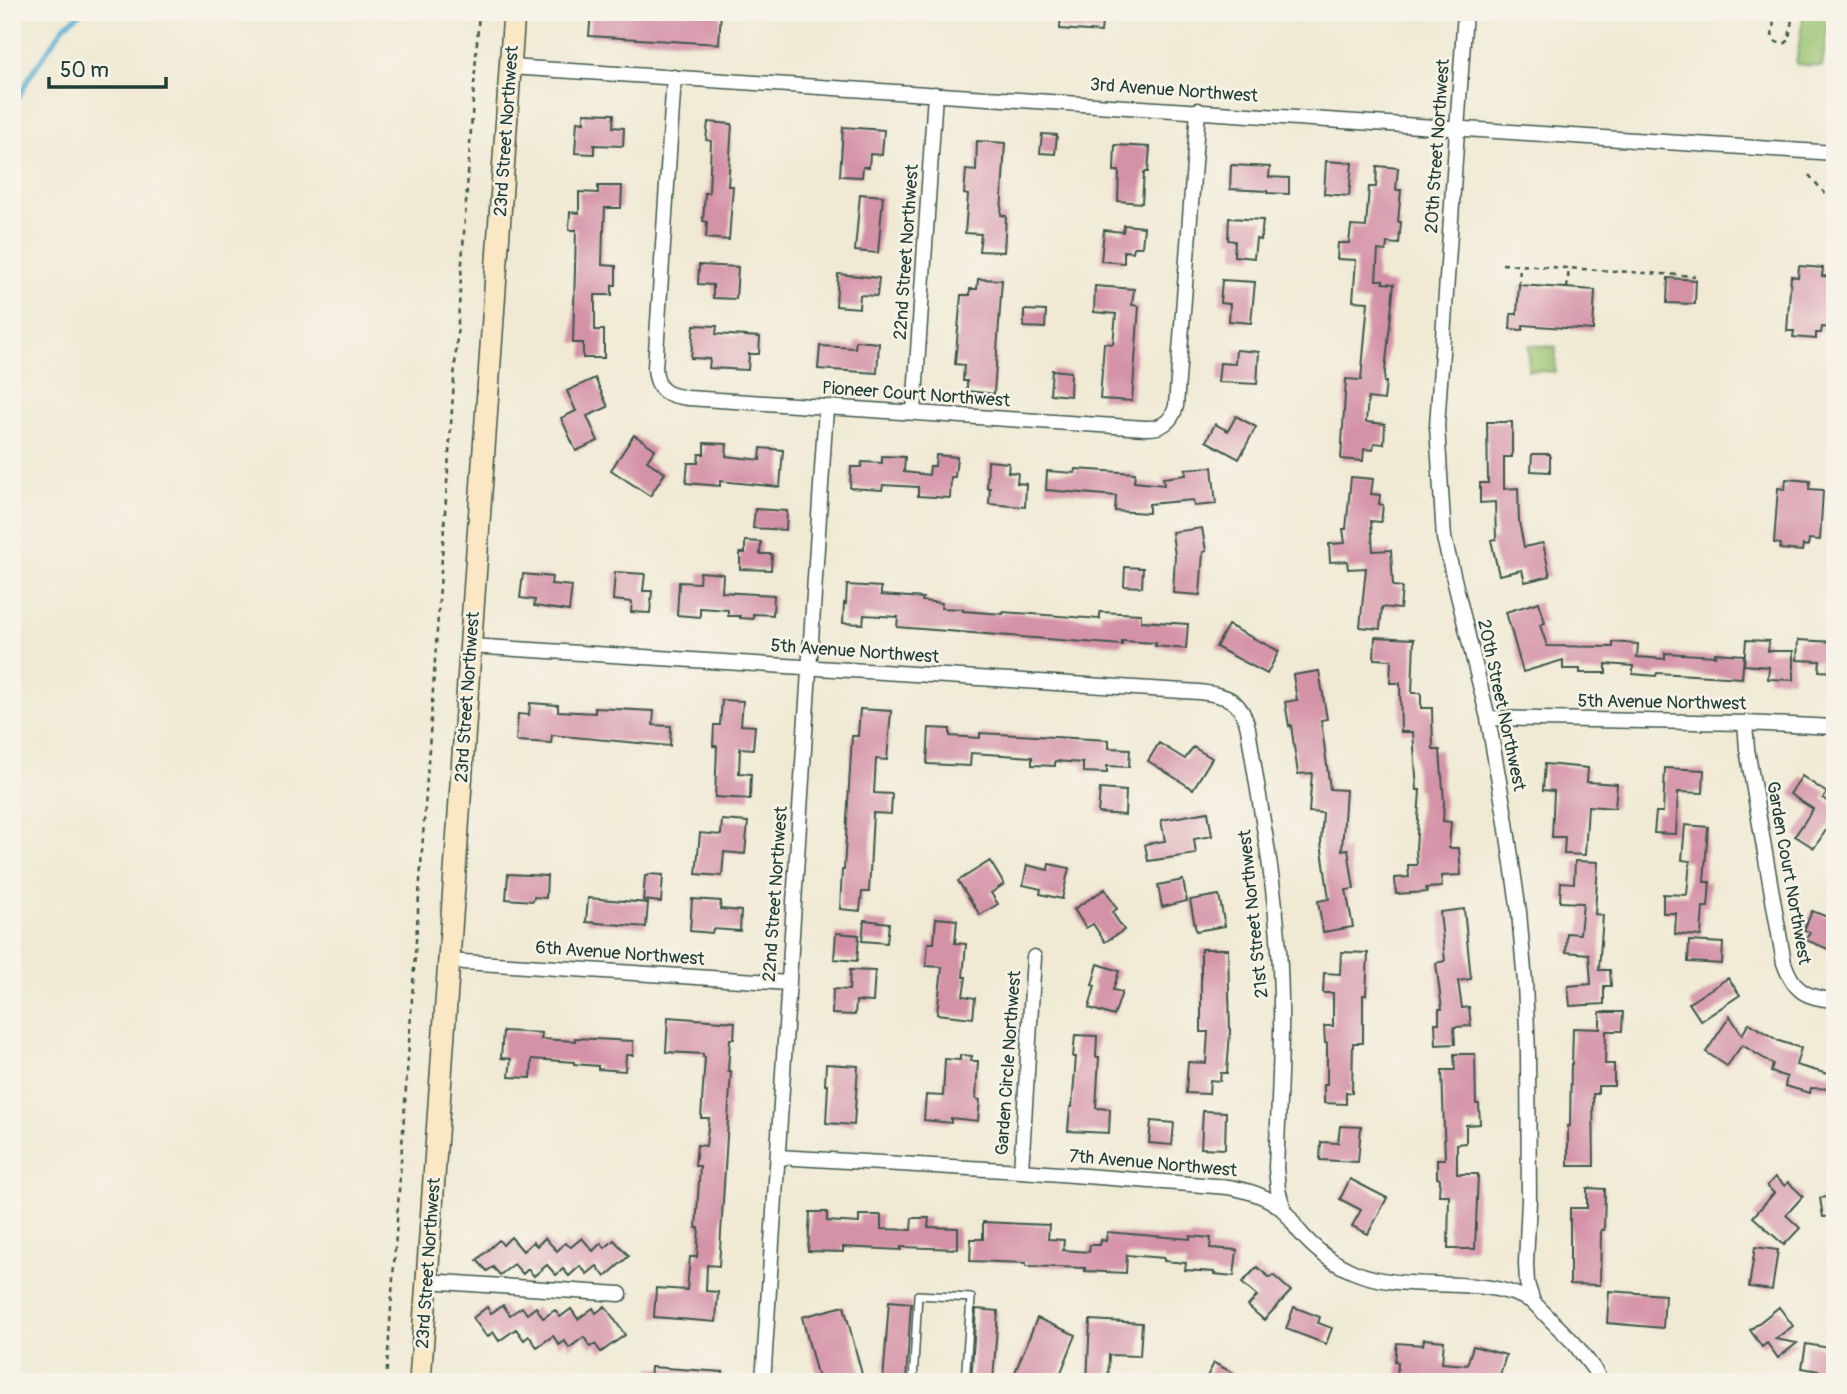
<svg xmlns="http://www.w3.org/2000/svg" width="1847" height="1394" font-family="Pangolin,sans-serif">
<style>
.green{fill:#98c26e;stroke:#5c8051;stroke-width:2}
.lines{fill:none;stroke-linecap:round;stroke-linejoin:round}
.stream{stroke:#58b0d5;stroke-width:4.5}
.building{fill:#d492a7}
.lane-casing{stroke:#3e574c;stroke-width:10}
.street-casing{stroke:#3e574c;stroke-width:17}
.secondary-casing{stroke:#3e574c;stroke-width:24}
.path{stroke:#3e574c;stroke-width:2.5;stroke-dasharray:5 5;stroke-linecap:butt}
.lane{stroke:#fff;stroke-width:7}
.street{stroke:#fff;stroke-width:14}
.secondary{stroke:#fae7c3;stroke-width:21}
.labels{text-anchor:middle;stroke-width:5;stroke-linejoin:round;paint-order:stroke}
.street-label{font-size:18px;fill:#1f3d34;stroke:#f7f3e8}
</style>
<rect width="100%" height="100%" fill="#f7f3e8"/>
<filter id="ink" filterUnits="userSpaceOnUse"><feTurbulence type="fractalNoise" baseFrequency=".0143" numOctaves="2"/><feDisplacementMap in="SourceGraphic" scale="14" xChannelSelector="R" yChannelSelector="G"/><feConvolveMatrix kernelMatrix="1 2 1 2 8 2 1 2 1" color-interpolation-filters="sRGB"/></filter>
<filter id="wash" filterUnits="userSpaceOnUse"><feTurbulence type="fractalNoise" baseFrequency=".00686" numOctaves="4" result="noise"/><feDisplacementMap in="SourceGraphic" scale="28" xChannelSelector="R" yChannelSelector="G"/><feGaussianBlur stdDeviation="1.57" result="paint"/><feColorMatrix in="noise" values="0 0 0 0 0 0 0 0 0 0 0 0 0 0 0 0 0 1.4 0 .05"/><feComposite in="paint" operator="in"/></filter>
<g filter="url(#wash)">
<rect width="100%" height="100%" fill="#f0ead4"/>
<path class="green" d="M1804 12H1830L1822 67 1796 64Z
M1529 345 1556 347 1555 372 1528 370Z"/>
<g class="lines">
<path class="stream" d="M12 111 30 76 65 25 83 12"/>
</g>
<g id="blocks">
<path class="building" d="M591 12H721L719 44 589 36Z
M1061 12H1103L1101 32 1060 29Z
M584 113 614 114 613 127 624 128 623 146 594 145V154L575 153 577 121 584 122Z
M708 122 732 124 728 186H733L729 240 706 238 707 222 703 221 705 193H709L711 141 706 140Z
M843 127 884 130 882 155 870 154 869 167H863L862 177 840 176Z
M1042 134 1057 135 1055 154 1040 153Z
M977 141 1005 143 1001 215 1006 216 1004 252 979 251 981 234 965 233 968 195 964 194 966 170 976 171Z
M1115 145 1150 147 1148 172H1144L1142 203 1118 201 1119 171H1114Z
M1326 161 1352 163 1349 196 1324 194Z
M1231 165 1270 167 1269 177 1289 178V194L1267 193V191L1230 189Z
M1377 166 1398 168 1396 190H1401L1398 222H1401L1399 244 1387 243 1386 251 1378 250 1376 280H1383V283L1394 284 1384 382H1386L1384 400 1368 398 1366 422 1385 424 1384 444 1374 443 1373 450 1364 449 1363 461 1341 459 1346 379 1361 380 1368 302 1353 301 1356 260 1337 259 1338 243H1349L1351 226 1366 227 1369 187H1376Z
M598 186H622L621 208H605L604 231H603L602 265 616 266V285H612V295H595V330H604V358H583V343H573L576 230H569L570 212 579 213V192L598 193Z
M860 194 883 196 878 253 855 251Z
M1229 218 1263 220 1261 240 1256 239 1254 258 1234 256 1235 241 1228 240Z
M1124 225 1144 227 1142 247H1134L1133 252 1124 251V263L1101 261 1104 230 1123 232Z
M699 265 738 267 736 299 713 298V285L698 284Z
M1799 266 1823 268 1822 276 1835 277 1833 328 1822 327 1821 333H1816V339L1793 337 1794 331H1787L1791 276 1798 277Z
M838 274 879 278 877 296 860 295 859 308 836 306Z
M1668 278 1696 280 1695 304 1667 303Z
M978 279 1002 280 994 394 967 391V381H963L964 365 955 364 961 295H970V289H977Z
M1222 280 1255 282 1251 323 1229 321 1230 304 1220 303Z
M1519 285 1595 290 1593 330 1523 325V330L1510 329 1511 314H1517Z
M1095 286 1134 289 1132 305 1139 306 1132 401 1100 399 1104 343 1113 344 1116 314 1094 312Z
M1024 310 1046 311 1045 328 1024 327Z
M694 325 717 326 716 334 760 337 759 354H749L748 370 709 368 710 359 691 358Z
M856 341 879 343 877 373 818 369 820 346 855 348Z
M1236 350 1259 352 1257 384 1218 382 1220 363 1235 364Z
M1052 370 1071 372 1070 396 1050 394Z
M595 378 608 407 587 416 598 441 576 451 561 418 576 411 567 391Z
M1236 416 1256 427 1239 459 1206 441 1215 424 1228 431Z
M1487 422H1512V457H1504V489L1518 488 1519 522 1524 547 1543 543 1550 576 1525 582 1522 570 1499 575 1491 540 1496 539 1495 502 1480 503V483H1488Z
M634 435 655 449 647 461 665 473 650 496 611 470Z
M704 443 727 444 726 456 760 460 761 448 783 450 780 487 720 481V486L686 483 688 463H698L699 454H704Z
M1532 454H1550V472L1531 471Z
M936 455 957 457 955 477H951L950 498 918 496V487L883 485 882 490 850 488 851 467H861L862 462 882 463V456L905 457 904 472 929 475 930 466H935Z
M988 461 1009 463 1008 472 1018 473 1017 483 1026 484 1025 507 989 504 990 488H987Z
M1212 467 1216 504 1194 506 1193 500 1149 504V513L1115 511 1116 496 1046 490 1047 471 1075 473 1076 469 1135 473 1134 482 1164 485 1163 478 1186 475 1185 469Z
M1351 477 1373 479 1371 494 1380 495 1379 504 1383 505 1381 522 1371 521 1373 551 1391 550 1393 586 1402 587 1400 609 1382 607 1380 629 1360 627 1366 568 1348 569 1347 561 1330 562 1329 544 1345 543 1343 529H1346Z
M1786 479 1810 481 1809 489 1823 490 1820 540 1809 539 1808 546 1803 545 1802 551 1780 549 1781 544 1774 543 1778 488 1785 489Z
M755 509 787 511 786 530 753 528Z
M1202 528 1206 551 1203 552 1200 595 1173 593 1175 556 1172 532Z
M745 541 761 542 760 554H772L771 570 740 569V553H745Z
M1125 567 1143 568 1142 587 1124 586Z
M615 572 645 574 643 591H652L650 613 631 612 632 602 613 600Z
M700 572 723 574 722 592 774 595 773 615 753 614V619L740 618V616H728V610L700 608V617L677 615 679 582 699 583Z
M523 574 552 577 551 584 572 586 569 611 534 606 535 600 520 598Z
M847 585 881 587V595L923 598 922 601 942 603 941 608 963 609V611L1003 614V612L1100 619V612L1141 614V621L1188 624 1186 649 1155 646 1156 643 1122 641V645L897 627 898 617 864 615 863 624 843 623 844 603 846 604Z
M1539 602 1545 623 1540 625 1547 646 1613 647V642L1638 644 1637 657 1665 659V653L1715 656V653L1744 655 1742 678 1693 675 1657 673 1656 676 1633 674V666L1606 664V673H1580V669H1563V660L1523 672 1506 612Z
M1228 625 1279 651 1267 674 1216 647Z
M1375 637 1414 639 1412 693H1421V708H1432L1433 750H1440L1444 802 1443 821 1451 822 1449 848H1459L1461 875 1441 876 1442 887 1426 888 1427 892 1396 894 1395 878 1409 877 1408 865H1417L1416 848 1420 790H1417L1413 732H1401L1400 683H1390L1391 660 1374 659Z
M1746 640 1769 641 1768 651H1793V680L1768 679 1769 667 1744 665Z
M1798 640 1835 642V672L1819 671 1820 661 1797 660Z
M1319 671 1327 719 1321 720 1330 789 1346 790 1342 850 1348 849 1354 889 1346 890 1353 927 1323 932 1318 901 1329 899 1321 843 1323 813 1309 812 1312 773 1298 774 1291 725 1289 726 1285 702 1297 700 1293 675Z
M722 700 743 701 741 725 755 726 753 749 740 748 739 773 751 774 750 799 715 797 717 746H713L714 725H720Z
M530 703 558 705V711L595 713V708L654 711 653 725 671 726 670 746 552 735 551 743 516 741 518 714 529 715Z
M860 709 891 711 887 760 876 759 874 793 892 794 891 814 873 813 869 892H862L860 911 840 909 842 870H844L852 736H858Z
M929 728 950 729V736L980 738V733L1109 740V748L1130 749 1129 767 1107 766V773L1083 772V763L1055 761V766L1032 765V757L971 753 970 766 927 764Z
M1159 743 1185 759 1193 747 1212 758 1193 789 1148 761Z
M1545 764 1588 768 1587 782 1617 784 1615 808 1588 806 1585 855 1564 854 1565 837H1552L1554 791 1543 790Z
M1665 768 1704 770 1703 793 1678 792 1676 834 1654 833 1656 812H1663Z
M1802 776 1827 793 1823 798 1835 806V817L1814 848 1795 836 1813 809 1790 794Z
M1100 789 1126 791 1125 815 1098 813Z
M1208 812 1212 836 1194 839 1196 854 1148 861 1145 844 1165 841 1161 820Z
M722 820 748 822 745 854 724 852 722 876 696 874 700 833 721 835Z
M1685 825 1708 827 1704 882H1710L1708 907H1703L1701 936 1675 934 1676 913H1663V894L1687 895 1690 861 1682 860Z
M990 861 1004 884 991 893 998 904 980 915 958 881Z
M1575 861 1598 862 1595 914 1603 915 1599 970H1610L1611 986H1604V1004L1570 1006 1568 986 1591 984 1589 954 1566 952 1567 933 1580 934 1583 903 1560 902 1561 882 1574 883Z
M1049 864 1069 868 1062 899 1040 894 1041 889 1023 885 1027 865 1048 870Z
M508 874 547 876 546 898 534 897 533 901 506 899Z
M648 874 663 875 661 902 643 900 645 876H648Z
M1183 880 1187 901 1162 907 1158 885Z
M1105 889 1117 909 1112 912 1124 930 1105 942 1093 924 1086 928 1074 909Z
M1219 895 1225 926 1196 931 1190 900Z
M588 898 648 903 646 927 586 922Z
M692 899 721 901 720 909 741 911 740 931 713 929 712 933 690 931Z
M1464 909 1471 979 1458 981 1462 1008 1469 1007 1471 1026 1454 1027 1455 1044 1436 1045 1435 1023H1439V1009H1442L1436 963 1445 961 1440 912Z
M1812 911 1835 920V932L1828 949 1806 940 1810 932 1804 930Z
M936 918 957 920 955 943 966 944 963 977H966L963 996 975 998 973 1018 937 1014 942 967 926 966 928 943H934Z
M864 920 889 923 887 943 862 941Z
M836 933 859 935 857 961 834 959Z
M1689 941 1723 943 1722 964 1688 962Z
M1201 949H1228L1230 1032 1227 1073H1221L1220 1081 1210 1080 1209 1094 1186 1093 1188 1062 1206 1063 1208 1032H1201Z
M1341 952 1368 953 1366 995H1363V1043H1353L1352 1093 1346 1092V1104L1324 1103V1085H1327V1043H1325L1324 1026H1333V993H1323L1324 973 1340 974Z
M1098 964 1119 971 1113 990 1122 992 1114 1016 1089 1008 1095 986 1092 985Z
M850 970 875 971 873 1002 856 1001 855 1015 832 1014 833 989 849 990Z
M1728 978 1740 995 1701 1021 1689 1003Z
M1600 1012H1623L1622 1031H1606L1605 1064H1614V1086H1598V1094H1593L1594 1166H1568V1126H1570L1571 1064H1572L1573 1028 1600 1029Z
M1730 1016 1742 1035 1749 1023 1779 1041 1801 1048 1796 1065 1835 1076V1089L1811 1088 1810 1093 1785 1086 1787 1077 1771 1072 1773 1064 1742 1045 1727 1066 1706 1052Z
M668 1017 735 1022 734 1039H730L728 1071H731L719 1266 707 1265 706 1291 718 1292 716 1322 654 1317 656 1288 687 1290 690 1257H697L699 1228H696L700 1166H695L697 1145 706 1146 709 1118H701L705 1057H703V1054L666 1052Z
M503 1031 542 1033 541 1039 575 1041V1038L633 1041V1055H626L625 1071 598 1069V1066L574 1064V1062L532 1059 531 1078 509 1077 511 1059 501 1058Z
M1075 1035 1097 1036 1096 1057H1099L1096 1108 1110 1109 1109 1133 1068 1131 1070 1107H1072L1076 1057H1073Z
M1454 1054H1475L1476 1104H1479L1480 1124 1466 1125V1143L1457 1144V1174H1478L1475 1249H1448L1449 1195H1439L1440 1179 1437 1178V1159H1445L1442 1070H1455Z
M960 1055 972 1056 971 1061H978L976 1099 980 1100 978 1121 951 1118V1123L924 1120 926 1095 943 1096 945 1059 960 1060Z
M826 1064 858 1066 854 1125 826 1123 828 1085H825Z
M1203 1111 1226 1112 1225 1149 1201 1148Z
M1151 1121 1174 1123 1172 1145 1149 1143Z
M1340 1126 1361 1127 1358 1162 1320 1160 1321 1142 1338 1143Z
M1775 1177 1785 1186 1788 1182 1803 1196 1786 1215 1800 1228 1784 1245 1753 1217 1774 1193 1767 1186Z
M1350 1179 1387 1198 1368 1234 1352 1226 1361 1210 1340 1199Z
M1587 1188 1605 1189 1604 1230H1601L1600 1285 1570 1284V1208H1587Z
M1835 1196V1216L1823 1217 1820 1198Z
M810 1212H827V1221L859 1223V1215H881V1229L911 1230 912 1218H929L928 1227 958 1228V1249L901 1247V1250L843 1247V1252L808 1251Z
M983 1222 1049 1225 1048 1239 1064 1240 1063 1250 1089 1252 1090 1245H1100L1101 1240 1106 1241 1107 1232 1190 1239V1236L1211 1238 1210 1248 1237 1250 1234 1276 1214 1274V1272L1185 1270 1186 1263 1164 1261V1258L1127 1255 1126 1273 1085 1271V1268L1026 1266V1263L970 1261 971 1239H983Z
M511 1237 523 1251 533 1242 537 1246 545 1238 557 1251 565 1243 571 1247 582 1238 593 1251 601 1243 605 1248 614 1240 629 1256 605 1277 597 1266 587 1274 580 1266 569 1276 563 1269 556 1275 547 1265 534 1276 528 1269 523 1274 514 1264 500 1275 493 1267 487 1271 477 1260 499 1240 503 1245Z
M1755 1247 1778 1250 1772 1290 1749 1287Z
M1257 1267 1270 1278 1273 1275 1291 1291 1264 1320 1248 1306 1257 1296 1242 1283Z
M1609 1291 1665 1295 1663 1328 1607 1323Z
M889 1301 911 1303 906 1382H883Z
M503 1305 510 1315 522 1307 527 1314 536 1307 543 1318 555 1310 560 1317 571 1309 578 1319 593 1308 596 1313 605 1306 625 1335 601 1352 595 1344 590 1347 584 1337 569 1348 565 1341 559 1345 553 1336 537 1347 529 1336 524 1340 516 1329 499 1341 493 1332 487 1337 473 1318 487 1307 491 1313Z
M844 1306 864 1382H819L802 1317Z
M1294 1307 1320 1317 1318 1323 1332 1328 1326 1344 1286 1329Z
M1779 1307 1793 1326 1775 1339 1797 1343 1778 1358 1767 1343 1762 1347 1750 1330Z
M976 1309 998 1311 993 1382H971Z
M1037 1318 1076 1335 1057 1382H1011Z
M1090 1320 1142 1323 1140 1356 1109 1355 1108 1382H1087Z
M1424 1339 1444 1341 1442 1363 1467 1365 1473 1346 1506 1355 1498 1382H1397L1398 1362 1395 1361 1397 1343 1423 1345Z
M1806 1344 1835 1349V1374L1802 1368Z
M1214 1363 1251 1382H1204Z
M651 1367 723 1372V1382H650Z"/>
</g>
</g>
<g filter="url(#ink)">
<use href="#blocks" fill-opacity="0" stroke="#3e574c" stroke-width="2"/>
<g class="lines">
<defs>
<path id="lane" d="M913 1382 918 1295 971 1298 965 1382"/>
<path id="street" d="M1465 12 1437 426 1444 538 1488 718 1505 816 1519 912 1525 983 1528 1054 1529 1200 1526 1263 1527 1283 1533 1302 1574 1343 1593 1368 1601 1382
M510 67 1835 153
M674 77 655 368C657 392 666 395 688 398L1145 428C1161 429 1172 422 1176 406L1198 110
M914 412 935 94
M470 646 1199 692C1226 695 1241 699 1248 728 1259 801 1274 875 1279 950 1284 1023 1279 1095 1276 1168L1278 1190 1284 1210
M1488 718 1745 723 1835 727
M1745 723 1747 749 1784 963C1794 991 1805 998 1835 1000
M448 961 789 983
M778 1157 1021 1171 1228 1187C1246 1190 1267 1195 1282 1209 1288 1214 1293 1223 1298 1230 1313 1248 1332 1263 1354 1272 1409 1295 1480 1272 1533 1302
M1021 1171 1034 957
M427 1281 620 1294
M763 1382 826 408"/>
<path id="secondary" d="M420 1382 514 12"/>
</defs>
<use href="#lane" class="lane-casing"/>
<use href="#street" class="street-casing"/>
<use href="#secondary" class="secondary-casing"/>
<path class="path" d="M1775 12 1772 37C1775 43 1780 44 1786 43L1789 39 1793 12
M1809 175 1835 205
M1502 264 1695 276
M1519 285 1520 265
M1567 288 1569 268
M386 1382 479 12"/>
<use href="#lane" class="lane"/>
<use href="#street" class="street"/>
<use href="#secondary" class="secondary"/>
</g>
</g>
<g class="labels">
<g class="street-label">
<text transform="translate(1174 90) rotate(4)" y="6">3rd Avenue Northwest</text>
<text transform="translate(506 131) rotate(-86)" y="6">23rd Street Northwest</text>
<text transform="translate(1437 146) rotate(-86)" y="6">20th Street Northwest</text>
<text transform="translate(906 252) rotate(-86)" y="6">22nd Street Northwest</text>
<text transform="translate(916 394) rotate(4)" y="6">Pioneer Court Northwest</text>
<text transform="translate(855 651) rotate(4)" y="6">5th Avenue Northwest</text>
<text transform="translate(467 697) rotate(-86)" y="6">23rd Street Northwest</text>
<text transform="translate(1662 702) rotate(1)" y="6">5th Avenue Northwest</text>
<text transform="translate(1502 705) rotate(78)" y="6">20th Street Northwest</text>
<text transform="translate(1789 873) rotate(80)" y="6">Garden Court Northwest</text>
<text transform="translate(775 894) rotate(-86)" y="6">22nd Street Northwest</text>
<text transform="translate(1253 914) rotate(-96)" y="6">21st Street Northwest</text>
<text transform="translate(620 953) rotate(4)" y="6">6th Avenue Northwest</text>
<text transform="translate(1008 1063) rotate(-86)" y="6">Garden Circle Northwest</text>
<text transform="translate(1153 1163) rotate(5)" y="6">7th Avenue Northwest</text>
<text transform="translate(428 1263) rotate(-86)" y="6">23rd Street Northwest</text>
</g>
</g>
<rect width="1847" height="1394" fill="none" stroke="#f7f3e8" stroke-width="42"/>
<path d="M49 77v10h117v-10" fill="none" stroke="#1f3d34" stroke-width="3.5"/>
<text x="60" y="77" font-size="21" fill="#1f3d34" stroke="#f7f3e8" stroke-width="5" paint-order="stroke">50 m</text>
</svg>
